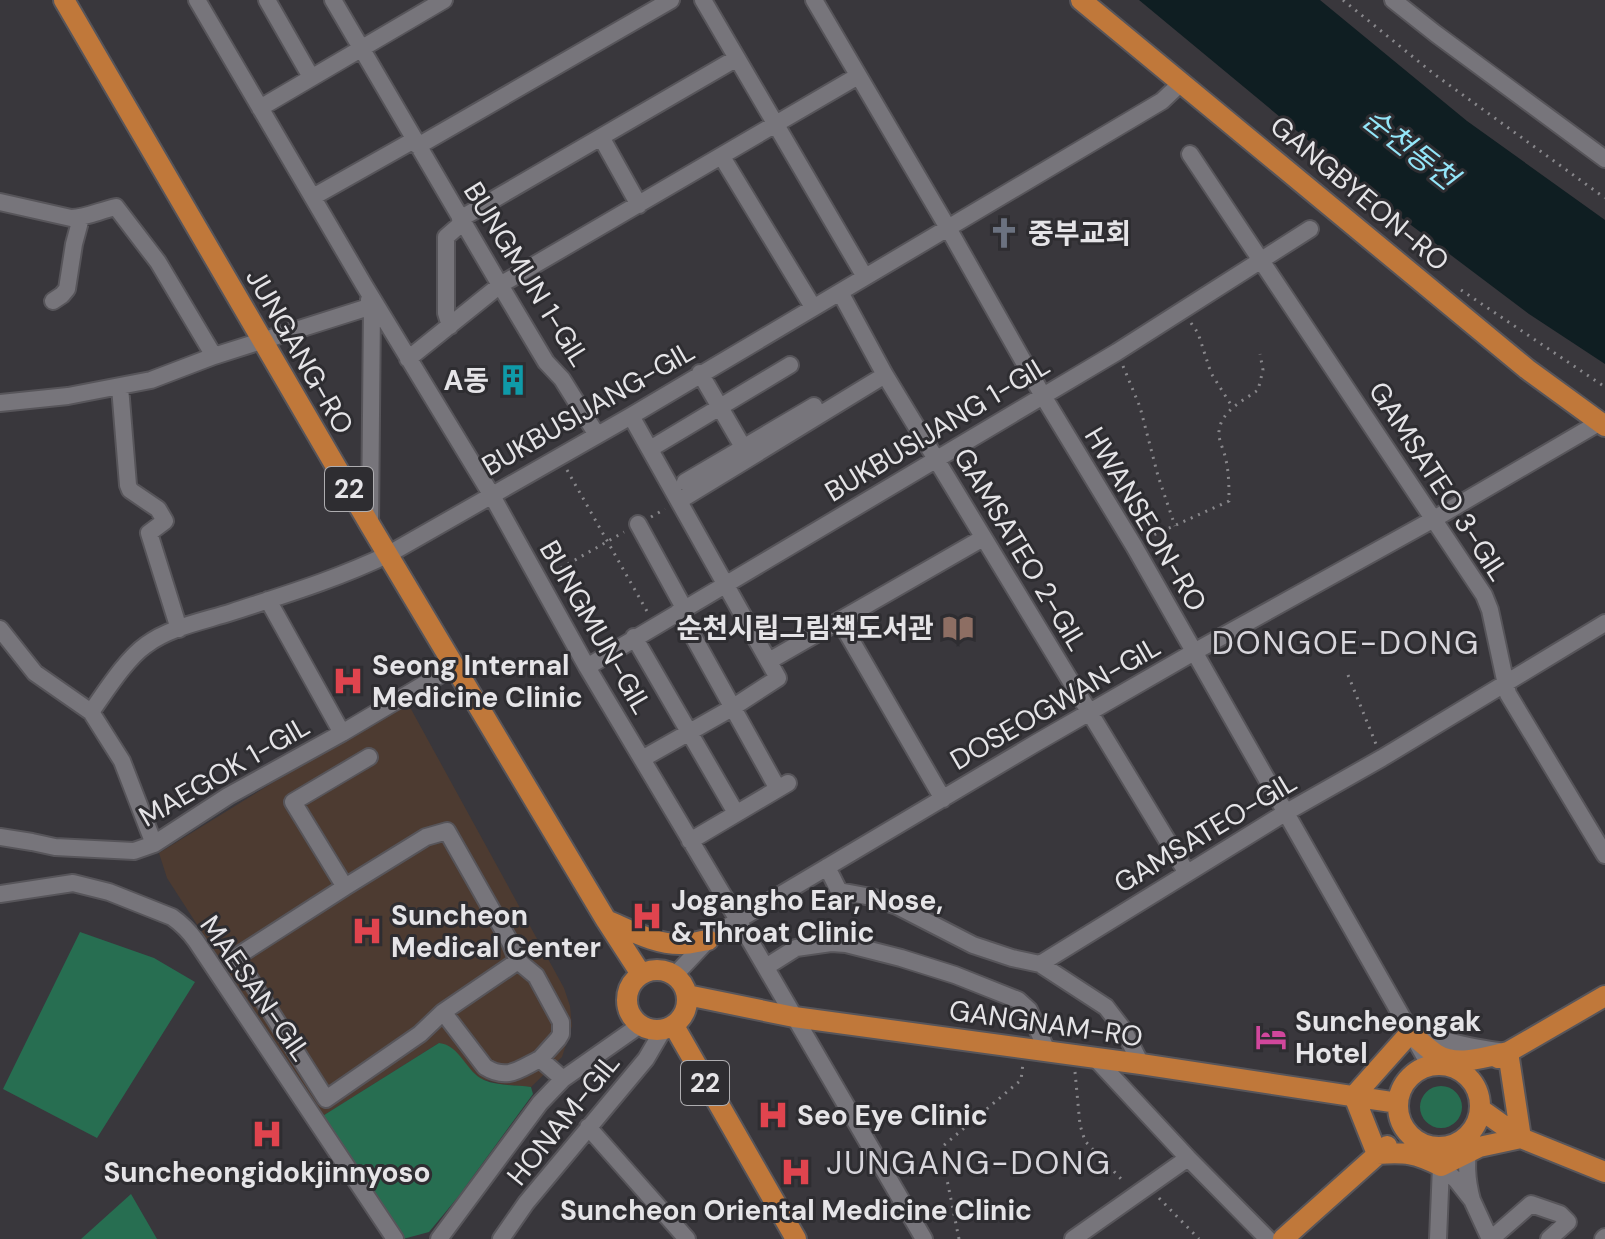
<svg xmlns="http://www.w3.org/2000/svg" width="1605" height="1239" font-family="'DM Sans','Noto Sans KR',sans-serif">
<style>
.medical{fill:#4d3b31}
.green{fill:#276e51}
.water{fill:#0f1e22}
.lines{fill:none;stroke-linecap:round;stroke-linejoin:round}
.minor-casing{stroke:#57555a;stroke-width:20}
.major-casing{stroke:#57555a;stroke-width:24}
.path{stroke:#88878b;stroke-width:3;stroke-dasharray:2 6;stroke-linecap:butt}
.minor{stroke:#77757b;stroke-width:16}
.major{stroke:#c0783a;stroke-width:20}
.labels{text-anchor:middle;stroke-width:6;stroke-linejoin:round;paint-order:stroke}
.shield{fill:#2e2d31;stroke:#aeadb0;stroke-width:2}
.shield-label{font-size:26px;font-weight:bold;fill:#e5e4e7}
.street-label{font-size:28px;fill:#e5e4e7;stroke:#2e2d31}
.poi-label{font-size:28px;font-weight:bold;fill:#e5e4e7;stroke:#2e2d31;text-anchor:start}
.water-label{font-size:30px;font-style:italic;fill:#94e6f9;stroke:#2e2d31}
.quarter-label{font-size:32px;letter-spacing:2px;fill:#d8d6dc;stroke:#2e2d31}
</style>
<rect width="100%" height="100%" fill="#39373c"/>
<path class="medical" d="M406 700 564 988 570 1006 572 1026 562 1057 531 1087 501 1084 481 1079 439 1043 321 1117 167 878 159 853Z"/>
<path class="green" d="M80 932 154 958 195 982 97 1138 3 1089Z
M439 1043C460 1045 466 1072 484 1080 498 1086 516 1085 531 1087L533 1094 458 1197 429 1232 403 1239 321 1117Z
M1420 1107a21 21 0 1 1 42 0a21 21 0 1 1-42 0Z
M131 1194 157 1239H81Z"/>
<path class="water" d="M1139 0H1320L1467 121 1605 220V364L1529 314 1403 219Z"/>
<g class="lines">
<defs>
<path id="minor" d="M197 0 364 285 491 494 587 667 738 920 924 1239
M267 0 311 77
M333 0 500 285 546 362 562 379 597 435
M703 0 865 277
M814 0 948 228 1043 396 1134 546 1430 1066
M1393 0 1436 34 1605 159
M260 108 444 0
M601 137 639 205
M418 146 671 0
M1190 154 1484 595 1490 610 1508 694 1605 855
M722 157 813 307
M313 197 414 140
M0 202 71 218C86 218 101 210 116 207L158 262 214 356
M460 219 737 58
M840 292 885 375 1187 873
M369 300 372 306 370 525
M53 301 62 295 67 289 74 244 81 218
M450 326 446 313V237L462 223
M408 359 500 285 858 76
M700 373 743 447
M120 387 128 485 130 490 158 509 165 521 149 533 179 629
M0 403 68 396 151 380 214 356 372 306
M631 416 778 678 732 708 642 759
M650 449 790 365
M685 482 814 406
M679 501 885 375
M638 524 684 608
M268 600 342 733
M679 611 778 789
M840 621 943 799
M0 629 35 673 91 712 122 761 154 844
M634 637 736 813
M769 661 983 538
M587 667 1117 352 1310 229
M91 712C106 691 126 659 146 645 170 627 204 621 232 612 287 594 337 579 389 554L631 416 1162 101 1181 83
M369 757 293 802 345 887 426 837 447 831 510 942 518 961
M0 837 32 842 55 847 134 851 154 844 228 796 342 733 455 666
M690 841 788 783
M827 867 839 891 871 897 897 906 973 945 1012 958 1040 964 1106 1007 1123 1029 1141 1064
M345 887 236 957 326 1099 420 1034 443 1012
M0 894 73 883 109 892 172 917C182 924 189 931 196 941L395 1239
M1040 964 1285 813 1382 758 1605 623
M766 967 796 948 831 943 846 944 901 958 955 975 1018 1000 1029 1010 1047 1051
M675 975 708 940 738 920 1036 743 1194 652 1434 519 1600 422
M1410 1033C1440 1038 1469 1048 1499 1051
M1095 1058 1188 1158 1268 1239
M540 1059C519 1069 508 1081 485 1067L443 1012 518 961 536 976 561 1022V1034L558 1039 540 1059 563 1079
M588 1127 687 1239
M1441 1166 1457 1181 1472 1200C1465 1174 1467 1161 1469 1134
M1472 1200 1490 1239
M439 1239 540 1103 563 1079 640 1025
M501 1239 526 1203 646 1059 663 1030
M1073 1239 1188 1158
M1438 1239 1441 1166 1446 1147
M1491 1239 1531 1204 1560 1214 1568 1222 1549 1239
M1603 1239 1605 1237"/>
<path id="major" d="M64 0 370 525 606 920 641 974
M1081 0 1527 369 1605 426
M606 920C630 930 656 945 682 944 691 944 700 941 708 940
M627 1000a30 30 0 1 1 60 0a30 30 0 1 1-60 0Z
M687 995 794 1017 1141 1064 1398 1103
M674 1026 796 1239
M1410 1033C1419 1040 1427 1048 1436 1054 1456 1067 1487 1057 1508 1052L1521 1138 1479 1147 1441 1166C1415 1153 1406 1152 1377 1154L1354 1096Z
M1498 1058 1605 996
M1398 1106a41 41 0 1 1 82 0a41 41 0 1 1-82 0Z
M1480 1109 1521 1138 1605 1172
M1283 1239 1387 1146"/>
</defs>
<use href="#minor" class="minor-casing"/>
<use href="#major" class="major-casing"/>
<path class="path" d="M1343 0 1434 74 1605 198
M1461 290 1605 387
M1191 323 1198 333 1211 373 1233 408
M1123 366 1140 407 1158 476 1175 526
M567 470 648 613
M651 517 665 509
M1147 538 1229 501C1229 486 1229 471 1225 456 1223 448 1218 439 1219 431 1221 411 1244 400 1258 390L1263 370 1260 354
M554 572 624 532
M1348 675 1376 744
M1075 1072 1080 1125 1085 1141 1125 1183
M1159 1198 1199 1239
M959 1239 943 1160V1146L1021 1080 1023 1063"/>
<use href="#minor" class="minor"/>
<use href="#major" class="major"/>
</g>
<defs>
<symbol id="church-bare" viewBox="-9 -9 18 18"><path d="M-1.2-6h2.4v3.5h3.3v2.4h-3.3V6h-2.4V-.1h-3.3v-2.4h3.3Z" fill="#6b7280" stroke="#2e2d31" stroke-width="2.5" paint-order="stroke"/></symbol>
<symbol id="building-bare" viewBox="-9 -9 18 18"><path d="M-4-6H4V6H1V3H-1V6H-4ZM-2.5-4.3h1.7v1.8h-1.7ZM.8-4.3h1.7v1.8H.8ZM-2.5-1h1.7V.8h-1.7ZM.8-1h1.7V.8H.8Z" fill="#0f9aa8" stroke="#2e2d31" stroke-width="2.5" paint-order="stroke"/></symbol>
<symbol id="library-bare" viewBox="-9 -9 18 18"><path d="M-6-4Q-3-5.5-.7-3.5V5Q-3 3-6 4ZM6-4Q3-5.5 .7-3.5V5Q3 3 6 4Z" fill="#8d6e63" stroke="#2e2d31" stroke-width="2.5" paint-order="stroke"/></symbol>
<symbol id="hospital-bare" viewBox="-9 -9 18 18"><path d="M-5-5h3v3.5h4V-5h3V5h-3V1.5h-4V5h-3Z" fill="#e0444e" stroke="#2e2d31" stroke-width="2.5" paint-order="stroke"/></symbol>
<symbol id="hotel-bare" viewBox="-9 -9 18 18"><path d="M-6-4.5h1.5V1H6V5H4.5V3h-9V5H-6ZM-4 0a1.8 1.8 0 1 1 3.6 0ZM.5 0V-2.5h3Q6-2.5 6 0Z" fill="#d1479c" stroke="#2e2d31" stroke-width="2.5" paint-order="stroke"/></symbol>
</defs>
<g fill-rule="evenodd">
<use href="#church-bare" x="982" y="211" width="44" height="44"/>
<use href="#building-bare" x="491" y="358" width="44" height="44"/>
<use href="#library-bare" x="936" y="606" width="44" height="44"/>
<use href="#hospital-bare" x="326" y="659" width="44" height="44"/>
<use href="#hospital-bare" x="625" y="894" width="44" height="44"/>
<use href="#hospital-bare" x="345" y="909" width="44" height="44"/>
<use href="#hotel-bare" x="1249" y="1015" width="44" height="44"/>
<use href="#hospital-bare" x="751" y="1093" width="44" height="44"/>
<use href="#hospital-bare" x="245" y="1112" width="44" height="44"/>
<use href="#hospital-bare" x="774" y="1150" width="44" height="44"/>
</g>
<g class="labels">
<g class="shield">
<rect x="325" y="467" width="48" height="44" rx="6"/>
<rect x="681" y="1061" width="48" height="44" rx="6"/>
</g>
<g class="shield-label">
<text x="349" y="498">22</text>
<text x="705" y="1092">22</text>
</g>
<g class="street-label">
<text transform="translate(1360 193) rotate(40)" y="10">GANGBYEON-RO</text>
<text transform="translate(527 274) rotate(58)" y="10">BUNGMUN 1-GIL</text>
<text transform="translate(300 351) rotate(60)" y="10">JUNGANG-RO</text>
<text transform="translate(588 408) rotate(-30)" y="10">BUKBUSIJANG-GIL</text>
<text transform="translate(937 428) rotate(-31)" y="10">BUKBUSIJANG 1-GIL</text>
<text transform="translate(1439 481) rotate(57)" y="10">GAMSATEO 3-GIL</text>
<text transform="translate(1146 519) rotate(59)" y="10">HWANSEON-RO</text>
<text transform="translate(1021 549) rotate(59)" y="10">GAMSATEO 2-GIL</text>
<text transform="translate(596 627) rotate(60)" y="10">BUNGMUN-GIL</text>
<text transform="translate(1055 703) rotate(-30)" y="10">DOSEOGWAN-GIL</text>
<text transform="translate(224 771) rotate(-30)" y="10">MAEGOK 1-GIL</text>
<text transform="translate(1205 832) rotate(-31)" y="10">GAMSATEO-GIL</text>
<text transform="translate(256 988) rotate(55)" y="10">MAESAN-GIL</text>
<text transform="translate(1046 1023) rotate(8)" y="10">GANGNAM-RO</text>
<text transform="translate(563 1119) rotate(-51)" y="10">HONAM-GIL</text>
</g>
<g class="poi-label">
<text x="1028" y="243">중부교회</text>
<text x="489" y="390" text-anchor="end">A동</text>
<text x="934" y="638" text-anchor="end">순천시립그림책도서관</text>
<text x="372" y="675">Seong Internal<tspan x="372" dy="32">Medicine Clinic</tspan></text>
<text x="671" y="910">Jogangho Ear, Nose,<tspan x="671" dy="32">&amp; Throat Clinic</tspan></text>
<text x="391" y="925">Suncheon<tspan x="391" dy="32">Medical Center</tspan></text>
<text x="1295" y="1031">Suncheongak<tspan x="1295" dy="32">Hotel</tspan></text>
<text x="797" y="1125">Seo Eye Clinic</text>
<text x="267" y="1182" text-anchor="middle">Suncheongidokjinnyoso</text>
<text x="796" y="1220" text-anchor="middle">Suncheon Oriental Medicine Clinic</text>
</g>
<g class="water-label">
<text transform="translate(1410 149) rotate(38)" y="10">순천동천</text>
</g>
<g class="quarter-label">
<text x="1346" y="654">DONGOE-DONG</text>
<text x="969" y="1174">JUNGANG-DONG</text>
</g>
</g>
</svg>
